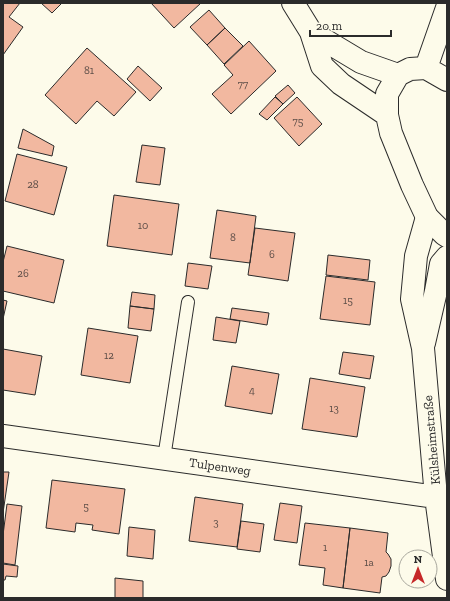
<svg xmlns="http://www.w3.org/2000/svg" width="450" height="601" font-family="'Zilla Slab',serif">
<style>
.building{fill:#f2b8a0;stroke:#2b2b2b}
.lines{fill:none;stroke-linecap:round;stroke-linejoin:round}
.service-casing{stroke:#2b2b2b;stroke-width:14}
.minor-casing{stroke:#2b2b2b;stroke-width:24}
.tertiary-casing{stroke:#2b2b2b;stroke-width:24}
.service{stroke:#fdfbea;stroke-width:12}
.minor{stroke:#fdfbea;stroke-width:22}
.tertiary{stroke:#fdfbea;stroke-width:22}
.labels{text-anchor:middle;stroke-width:3;stroke-linejoin:round;paint-order:stroke}
.number-label{font-size:11px;fill:#5d4e48}
.street-label{font-size:13px;fill:#2b2b2b;stroke:#fdfbea}
</style>
<rect width="100%" height="100%" fill="#fdfbea"/>
<path class="building" d="M3 3H20L9 17 23 27 3 55Z
M41 3H62L52 13Z
M151 3H201L174 28Z
M209 10 225 28 207 45 190 27Z
M225 28 243 46 224 64 207 45Z
M249 41 276 71 231 114 212 94 233 75 224 65Z
M87 48 136 92 114 116 97 101 76 124 45 95Z
M138 66 162 88 150 101 127 79Z
M288 85 295 93 283 104 275 96Z
M275 97 283 104 267 120 259 114Z
M297 97 322 124 299 146 274 118Z
M23 129 54 146 52 156 18 148Z
M142 145 165 148 160 185 136 182Z
M17 154 67 167 54 215 5 201Z
M114 195 179 204 172 255 107 246Z
M217 210 256 216 250 263 210 258Z
M255 228 295 233 288 281 248 275Z
M7 246 64 260 54 303 3 291V262Z
M328 255 370 260 368 280 326 275Z
M188 263 212 266 208 289 185 286Z
M326 276 375 282 370 325 320 319Z
M132 292 155 295 154 309 130 306Z
M3 300 7 301 3 319Z
M130 306 154 309 151 331 128 328Z
M232 308 269 313 267 325 230 319Z
M216 317 240 321 236 343 213 340Z
M88 328 138 336 130 383 81 375Z
M3 349 42 356 35 395 3 390Z
M343 352 374 356 370 379 339 374Z
M232 366 279 374 272 414 225 406Z
M310 378 365 387 357 437 302 429Z
M3 472H9L3 513Z
M52 480 125 489 119 534 92 530 93 525 76 523 75 532 46 528Z
M195 497 243 504 237 547 189 541Z
M280 503 302 506 297 543 274 540Z
M7 504 22 506 15 565 3 563V535Z
M241 521 264 524 260 552 237 549Z
M305 523 350 528 343 588 323 585 325 568 299 565Z
M129 527 155 530 153 559 127 556Z
M350 528 388 533 386 552 388 554 391 559V566L389 572 386 576 382 577 380 593 343 588Z
M3 564 18 566 17 577 6 576 5 580H3Z
M115 578 143 581V598H115Z"/>
<g class="lines">
<defs>
<path id="service" d="M164 458 188 302"/>
<path id="minor" d="M427 217 416 256 412 299 423 348 436 497 447 579
M424 343 436 291 441 264 447 257
M3 436 436 497"/>
<path id="tertiary" d="M293 3 311 32 361 62 398 75
M311 32 322 66 341 84 387 115
M426 68 447 8
M447 80 426 68 410 69 398 75 387 94V115L391 133 412 185 427 217 444 234 447 236"/>
</defs>
<use href="#service" class="service-casing"/>
<use href="#minor" class="minor-casing"/>
<use href="#tertiary" class="tertiary-casing"/>
<use href="#service" class="service"/>
<use href="#minor" class="minor"/>
<use href="#tertiary" class="tertiary"/>
</g>
<g class="labels">
<g class="number-label">
<text x="89" y="74">81</text>
<text x="243" y="88">77</text>
<text x="298" y="125">75</text>
<text x="33" y="188">28</text>
<text x="143" y="229">10</text>
<text x="233" y="241">8</text>
<text x="272" y="258">6</text>
<text x="23" y="277">26</text>
<text x="348" y="304">15</text>
<text x="109" y="359">12</text>
<text x="252" y="394">4</text>
<text x="334" y="412">13</text>
<text x="86" y="510">5</text>
<text x="216" y="526">3</text>
<text x="325" y="551">1</text>
<text x="369" y="566">1a</text>
</g>
<g class="street-label">
<text transform="translate(431 440) rotate(-95)" y="5">Külsheimstraße</text>
<text transform="translate(220 466) rotate(8)" y="5">Tulpenweg</text>
</g>
</g>
<rect width="450" height="601" fill="none" stroke="#2b2b2b" stroke-width="8"/>
<g transform="translate(418 569)"><circle r="19" fill="#fdfbea" stroke="#a9a89e"/>
<path d="M0-3L7 15L0 10L-7 15Z" fill="#c62828"/>
<text y="-6" font-size="11" font-weight="bold" text-anchor="middle" fill="#2b2b2b">N</text>
</g>
<path d="M310 30v6h81v-6" fill="none" stroke="#2b2b2b" stroke-width="2"/>
<text x="316" y="30" font-size="12" fill="#2b2b2b" stroke="#fdfbea" stroke-width="3" paint-order="stroke">20 m</text>
</svg>
